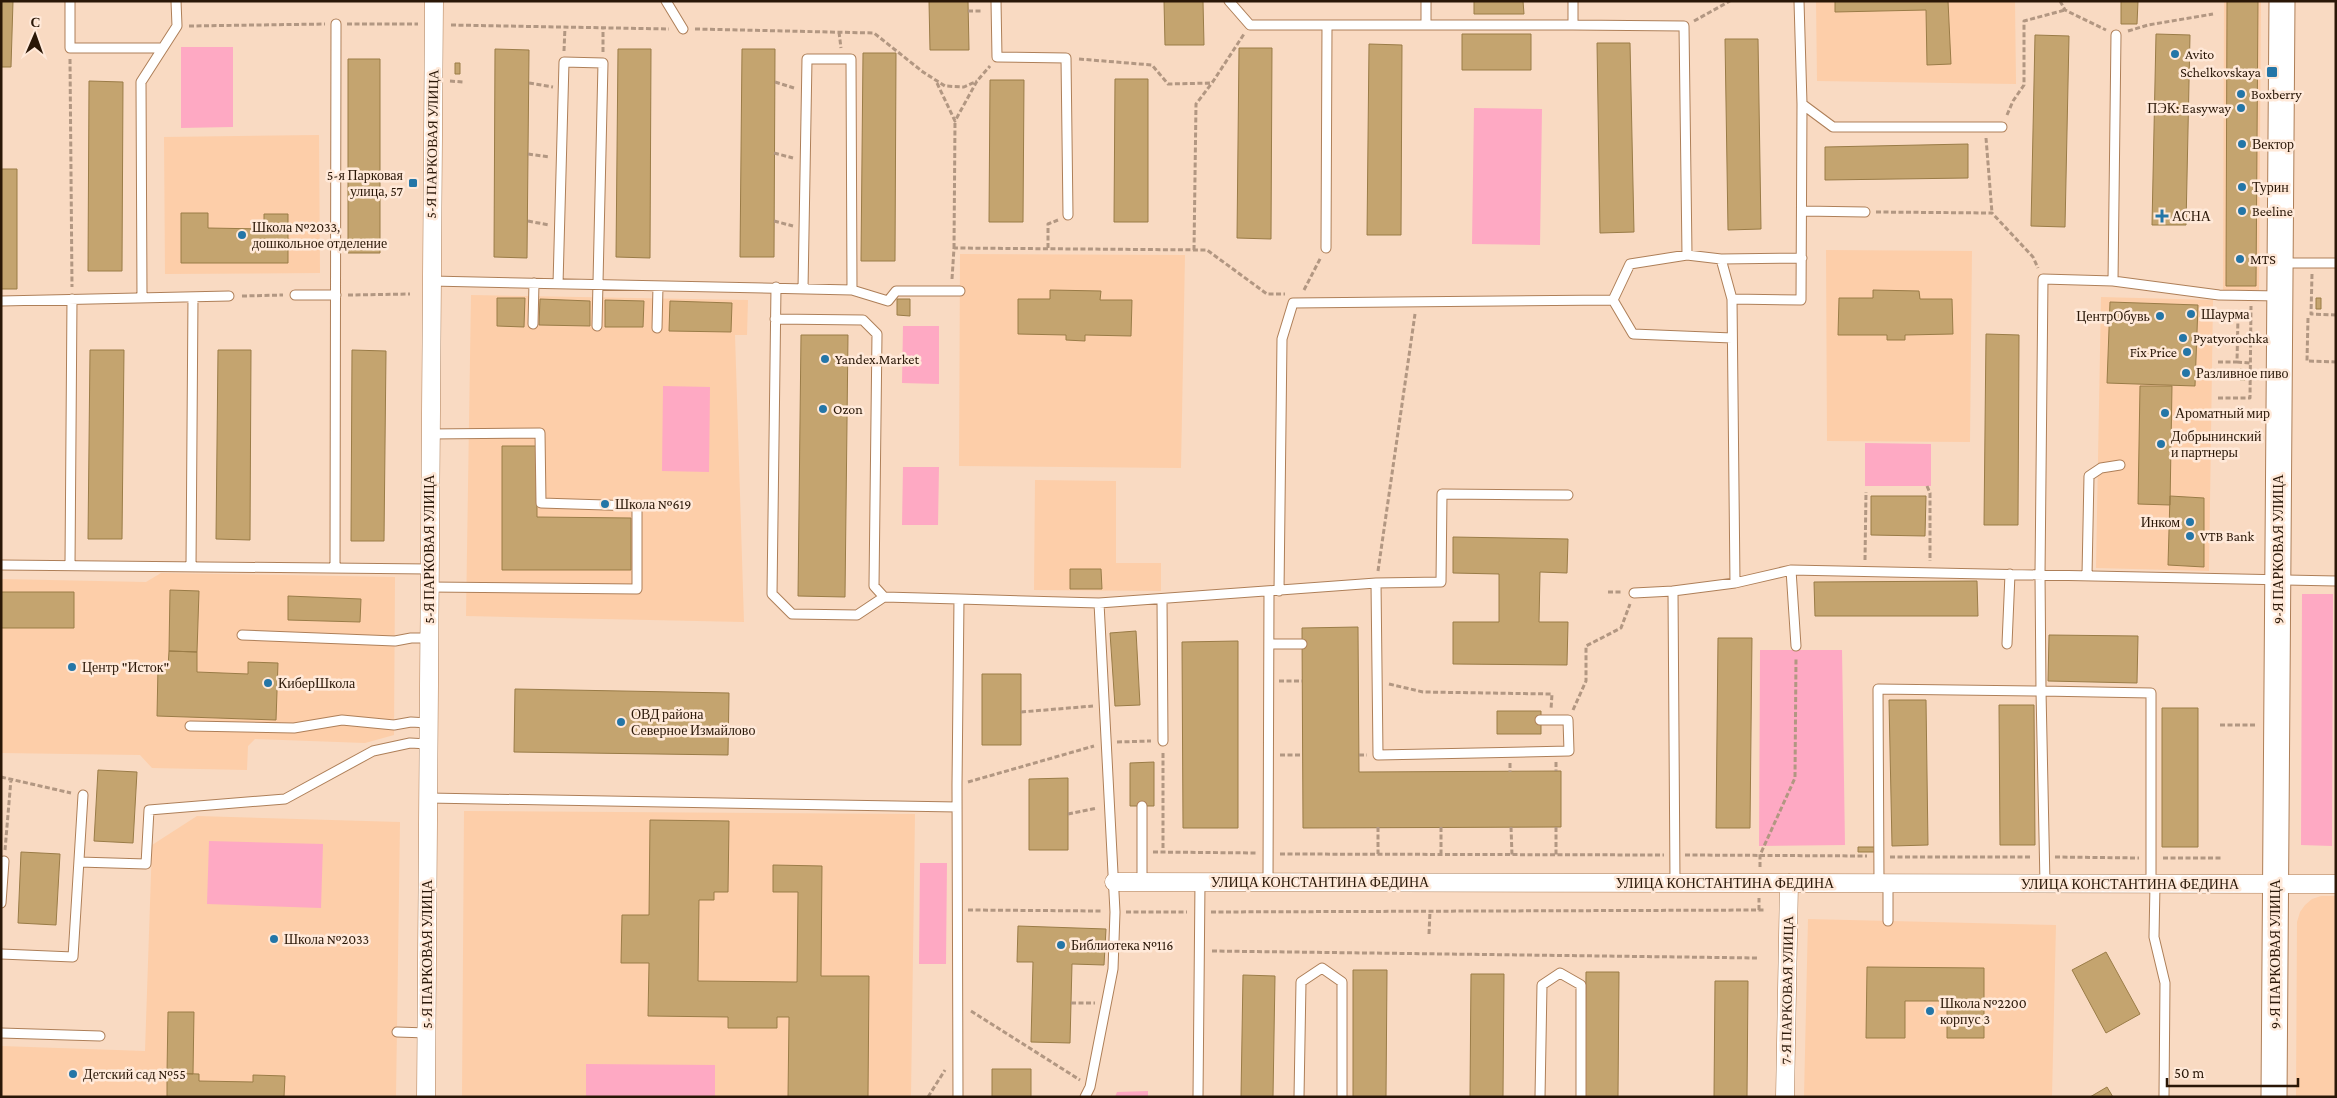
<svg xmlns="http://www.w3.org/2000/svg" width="2337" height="1098" font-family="'Crimson Pro',serif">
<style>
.built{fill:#fdcea9;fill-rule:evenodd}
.green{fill:#fea9c3}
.building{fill:#c4a46f;stroke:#9a7c47}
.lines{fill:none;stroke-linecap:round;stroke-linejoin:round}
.lane-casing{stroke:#ae7f58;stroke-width:11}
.street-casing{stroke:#ae7f58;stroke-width:19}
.secondary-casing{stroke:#ae7f58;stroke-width:27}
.path{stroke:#b29782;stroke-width:3;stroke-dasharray:5 2.5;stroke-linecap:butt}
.lane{stroke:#fff;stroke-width:9}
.street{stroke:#fff;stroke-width:18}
.secondary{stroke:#fff;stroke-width:25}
.poi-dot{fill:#2476a7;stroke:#ffe9d9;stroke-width:2}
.labels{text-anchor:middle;stroke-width:5;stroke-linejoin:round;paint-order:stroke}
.poi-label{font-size:14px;fill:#2a1707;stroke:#ffe9d9;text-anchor:start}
.street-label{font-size:14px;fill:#2a1707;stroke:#ffe9d9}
</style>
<rect width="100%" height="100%" fill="#f9dac2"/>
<path class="built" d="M1816 1H2015L2016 84 1817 81Z
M2224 1H2261L2259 290H2223Z
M319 135 320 273 165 274 164 137Z
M1826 250 1972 251 1970 442 1827 441Z
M960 254 1185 255 1181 468 959 466Z
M471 295 748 300 747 335H735L744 622 466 616Z
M2101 297 2213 300 2209 571 2096 568Z
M1035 480 1116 481V563H1161V591L1034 590Z
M161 573 395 577 394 735 365 743 255 739 248 746 247 770 152 768 140 755 1 753V579L146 582ZM289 596 361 599 360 622 288 620Z
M464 811 915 814 911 1097H462Z
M197 816 400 822 396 1097H1V1046L145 1051 152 845Z
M2321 896H2336V1097H2296L2297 922 2300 912 2305 905 2312 899Z
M1808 919 2056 925 2052 1097H1804Z"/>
<path class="green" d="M181 47H233V127L181 128Z
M1474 108 1542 109 1540 245 1472 244Z
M903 326H939V384L902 383Z
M663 386 710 387 709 472 662 471Z
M1865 443 1931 444V486H1865Z
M903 467H939L938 525H902Z
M2302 594H2333L2332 846 2301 845Z
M1760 650H1842L1845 845 1759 846Z
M209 841 323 844 321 908 207 904Z
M920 863H947L946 964H919Z
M586 1064 715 1065V1097H586Z
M1148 1091V1097H1115L1117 1092Z"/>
<path class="building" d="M1 1H13L11 67H1Z
M929 1H968L969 50H930Z
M1164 1H1203L1204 45H1165Z
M1474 1H1523L1524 14H1474Z
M1835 1H1948L1951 64 1927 65 1926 10 1835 12Z
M2121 1H2138L2137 24H2121Z
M2227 1H2258L2256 286H2226Z
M1462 34H1531V70H1462Z
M2156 34 2190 35 2186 225H2152Z
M2035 35 2069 36 2065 227 2031 226Z
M1725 39H1758L1761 229 1728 230Z
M1597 43H1630L1634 232 1600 233Z
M1369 44 1402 45 1401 235H1367Z
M1239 48H1272L1271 239 1237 238Z
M495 49 529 50 527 258 494 257Z
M618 49H651L650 258 616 257Z
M742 49H775L774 257H740Z
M863 53H896L895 261H861Z
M348 59H380V253H348Z
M455 63H460V74H455Z
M1115 79H1148V222H1114Z
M990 80H1024L1023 222H989Z
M89 81 123 82 122 271H88Z
M1968 144V178L1825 180V147Z
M1 169H17V289H1Z
M181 213H208V228L264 229V214H288V263H181Z
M1050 290 1101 291 1100 300H1132L1131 336 1085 335V341L1066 340V335L1018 334V299H1050Z
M1873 290 1919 291 1920 299H1952L1953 334 1905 335V340H1887V335H1838L1839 298H1873Z
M497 298H525L524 327 497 326Z
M2316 298H2321V309H2316Z
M540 299 590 301V326L539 325Z
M897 299H910V316L897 315Z
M605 300 644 301 643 327H605Z
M670 301 732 303 731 332 669 331Z
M2110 302 2198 305 2195 386 2107 383Z
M1986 334 2019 335 2018 525H1984Z
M801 335H848L845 597 798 596Z
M90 350H124L122 539H88Z
M218 350H251L250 540 216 539Z
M352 350 386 351 384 541H351Z
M2240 369 2246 370 2245 380H2240Z
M2140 386H2172L2170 505 2138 504Z
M502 446H537V517L631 518V570H502Z
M1871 496H1926L1925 536 1871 535Z
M2170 496 2204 498V567L2168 565Z
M1453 537 1568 539 1567 573 1540 572 1539 622H1568L1567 665 1453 664V622H1499V574L1453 573Z
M1070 569H1101L1102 589H1070Z
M1977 581 1978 616H1815L1814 582Z
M170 590 199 591 197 652 169 651Z
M1 592H74V628H1Z
M288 596 361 599 360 622 288 620Z
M1358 627 1359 772 1561 771V827L1303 828 1302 628Z
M1136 631 1140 705 1115 706 1110 633Z
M2049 635 2138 636 2137 683 2048 681Z
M1718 638H1752L1750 828H1716Z
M1238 641V828H1183L1182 642Z
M169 651 197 652V672L248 674V662L278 663 276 720 157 716 158 667H168Z
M982 674H1021V745H982Z
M515 689 729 693 728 755 514 752Z
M1889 700H1926L1928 845 1892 846Z
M1999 705H2034L2035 845H2000Z
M2162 708H2198V847H2162Z
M1497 711H1541V734H1497Z
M1154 762V806H1130V763Z
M98 770 137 772 133 843 94 841Z
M1068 778V850H1029V779Z
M650 820 729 821 728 892H714V900H699L698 981 797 982 798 892H773V865L822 866 821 976H869L868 1097H788L789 1017H777V1028H728V1017L648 1016 649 963H621L622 915H649Z
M1858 847H1877V852H1858Z
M21 852 60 854 56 925 18 923Z
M1018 926 1106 929 1104 965 1072 964 1070 1043 1031 1042 1033 962H1017Z
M2106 952 2140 1014 2106 1033 2072 970Z
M1867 967 1984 968V1038H1947V1001H1905V1038H1866Z
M1353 970H1387L1386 1097H1353Z
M1586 972H1619L1618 1097H1585Z
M1471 974H1504L1503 1097H1470Z
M1243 975 1275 976 1273 1097H1241Z
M1715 981H1748L1747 1097H1714Z
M168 1012H194L193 1074 167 1073Z
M992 1069H1031V1097H992Z
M167 1073 199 1074V1081L253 1082V1075L285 1076 284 1097H167Z
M2107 1087 2113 1097H2090Z"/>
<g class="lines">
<defs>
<path id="lane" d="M70 1V48H163
M666 1 683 29
M996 1 997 57 1066 58 1068 215
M1229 1 1250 25H1573
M1426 1V25
M1573 1V25L1684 26 1687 255
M1799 1 1802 104
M1803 211 1865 212
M1326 248 1327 25
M1721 259 1732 299 1735 583
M2281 263H2336
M431 281 852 290 888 301 896 291H960
M2113 281 2116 35
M558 284 564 62 603 63 597 326
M776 287 772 594 792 614 857 615 884 597 959 599
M803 289 807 59H851L852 290
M295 295H336
M142 298 141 82 177 26 176 1
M1732 299 1801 300 1802 104 1833 127H2002
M1 301 229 296
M775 319 863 320 877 334 874 586 884 597
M533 324 534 283
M657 328 658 286
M1732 338 1633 334 1613 300 1630 264 1687 255 1721 259 1802 258
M1 565 429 569
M70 565 72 299
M191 566 193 297
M335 568 336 24
M1791 570 1796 646
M2087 575 2089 476 2101 468 2120 465
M1376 583 1378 755 1569 751 1568 720H1540
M429 587 637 589V506L541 503 540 433 430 434
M1279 591 1282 339 1293 303 1613 300
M1634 593 1673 591
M1162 599 1163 741
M242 635 395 641 411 638H429
M1269 644H1302
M2007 644 2010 574
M190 726 294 728 342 720 394 725 411 722 428 723
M428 798 957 807
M79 862 146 864 149 810 285 799 373 751 410 743 428 744
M1142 882V806
M1268 882 1269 591
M1675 882 1673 591 1735 583 1791 570 2336 581
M1879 883 1878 689 2041 691 2040 574 2043 279 2113 281 2219 295 2280 296
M1888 883V921
M2045 884 2041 691 2151 693V884
M2155 884 2154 937 2165 983 2164 1097
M1 903 4 861
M1 954 73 957 83 795
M397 1032 427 1033
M1 1033 100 1036
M958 1097 957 785 959 599 1099 603 1376 583 1441 582 1442 494 1568 495
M1085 1097 1090 1087 1113 969 1115 912 1099 603
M1198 1097 1200 882
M1299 1097 1301 982 1322 968 1342 982V1097
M1540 1097 1542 985 1560 973 1581 985V1097"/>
<path id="street" d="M1114 882 2336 884
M426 1097 434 1
M1785 1097 1789 883"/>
<path id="secondary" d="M2274 1097 2282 1"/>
</defs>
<use href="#lane" class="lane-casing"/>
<use href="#street" class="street-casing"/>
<use href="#secondary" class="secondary-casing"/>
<path class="path" d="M2060 1 2065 10 2106 30
M968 11H983
M1694 21 1730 1
M347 24H418
M451 25 669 29
M189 26 325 24
M695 29 874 33 923 72 945 86 964 87 977 81
M2128 31 2148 25 2213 14
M839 32 841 48
M564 51 565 27
M603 52V27
M70 59 72 287
M1079 59 1152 65 1168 84 1212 83 1244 34
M450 81 463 82
M775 82 794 88
M529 83 553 87
M937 83 955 121 977 81 990 66
M2007 115 2013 101 2024 85V21L2065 10
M1986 138 1992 213
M774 153 793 158
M528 154 550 157
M1876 212 1992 213 2033 257 2038 268
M528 221 549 225
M774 221 793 226
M954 248 955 121
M1048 248V224L1058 220
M1194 250 1196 104 1212 83
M2312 274 2311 314 2336 315
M952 279 954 248 1207 250 1267 294H1285
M1304 290 1321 257
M348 295 410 294
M242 296 283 295
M2308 318 2307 361 2336 362
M2218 362H2237L2238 317
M2237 362 2250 363
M2218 398H2250L2251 306
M1927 486 1930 493V561
M1865 560 1866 492
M1378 571 1415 314
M1608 592H1621
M1279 681H1302
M1389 684 1423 692 1552 694 1551 709
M1573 710 1586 681V646L1621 628 1630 604
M1021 712 1093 706
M2220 725H2255
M1117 742 1151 741
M1163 753V853
M1280 755H1302
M1359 755H1367
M1556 762V771
M1510 763V772
M1 777 71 793
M968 782 1094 746
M1068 814 1097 808
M1378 827V854
M1441 827V854
M1511 827 1512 855
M1556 827V855
M5 850 11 779
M1153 852 1257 853
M1280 854 1664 855
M1685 855 1867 856
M1890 857H2032
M2055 857 2139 858
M2163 858H2221
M1760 867V855L1795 778 1796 658
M968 910 1102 911
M1759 910V898
M1126 912H1187
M1211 912 1765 910
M1429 934 1430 911
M1212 951 1758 958
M1071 1003H1095
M971 1011 1080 1080
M928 1097 945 1070"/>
<use href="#lane" class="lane"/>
<use href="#street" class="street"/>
<use href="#secondary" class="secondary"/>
</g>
<g class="poi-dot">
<circle cx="2175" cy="54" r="5"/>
<rect x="2266" y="66" width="12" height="12" rx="2.5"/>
<circle cx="2241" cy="94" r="5"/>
<circle cx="2241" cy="108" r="5"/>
<circle cx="2242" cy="144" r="5"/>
<rect x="408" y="178" width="10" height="10" rx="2.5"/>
<circle cx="2242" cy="187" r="5"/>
<circle cx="2242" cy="211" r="5"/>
<path d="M2159.5 208.5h5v5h5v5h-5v5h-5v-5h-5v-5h5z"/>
<circle cx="242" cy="235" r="5"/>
<circle cx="2240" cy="259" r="5"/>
<circle cx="2191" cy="314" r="5"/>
<circle cx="2160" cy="316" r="5"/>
<circle cx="2183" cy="338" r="5"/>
<circle cx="2187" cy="352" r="5"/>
<circle cx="825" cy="359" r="5"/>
<circle cx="2186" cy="373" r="5"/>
<circle cx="823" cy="409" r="5"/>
<circle cx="2165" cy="413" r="5"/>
<circle cx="2161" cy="444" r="5"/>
<circle cx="605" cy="504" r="5"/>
<circle cx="2190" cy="522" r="5"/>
<circle cx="2190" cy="536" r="5"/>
<circle cx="72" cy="667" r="5"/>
<circle cx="268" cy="683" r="5"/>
<circle cx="621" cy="722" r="5"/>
<circle cx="274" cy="939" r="5"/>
<circle cx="1061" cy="945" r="5"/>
<circle cx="1930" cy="1011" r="5"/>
<circle cx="73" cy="1074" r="5"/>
</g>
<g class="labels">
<g class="poi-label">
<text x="2185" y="59">Avito</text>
<text x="2261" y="77" text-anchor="end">Schelkovskaya</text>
<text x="2251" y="99">Boxberry</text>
<text x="2231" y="113" text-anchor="end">ПЭК: Easyway</text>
<text x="2252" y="149">Вектор</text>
<text x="403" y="180" text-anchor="end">5-я Парковая<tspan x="403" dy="16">улица, 57</tspan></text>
<text x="2252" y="192">Турин</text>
<text x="2252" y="216">Beeline</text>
<text x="2172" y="221">АСНА</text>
<text x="252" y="232">Школа №2033,<tspan x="252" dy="16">дошкольное отделение</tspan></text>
<text x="2250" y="264">MTS</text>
<text x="2201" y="319">Шаурма</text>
<text x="2150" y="321" text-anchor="end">ЦентрОбувь</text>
<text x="2193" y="343">Pyatyorochka</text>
<text x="2177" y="357" text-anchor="end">Fix Price</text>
<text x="835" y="364">Yandex.Market</text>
<text x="2196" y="378">Разливное пиво</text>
<text x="833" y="414">Ozon</text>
<text x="2175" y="418">Ароматный мир</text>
<text x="2171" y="441">Добрынинский<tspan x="2171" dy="16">и партнеры</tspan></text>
<text x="615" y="509">Школа №619</text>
<text x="2180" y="527" text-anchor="end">Инком</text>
<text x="2200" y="541">VTB Bank</text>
<text x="82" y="672">Центр "Исток"</text>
<text x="278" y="688">КиберШкола</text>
<text x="631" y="719">ОВД района<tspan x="631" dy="16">Северное Измайлово</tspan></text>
<text x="284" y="944">Школа №2033</text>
<text x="1071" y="950">Библиотека №116</text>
<text x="1940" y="1008">Школа №2200<tspan x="1940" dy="16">корпус 3</tspan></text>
<text x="83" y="1079">Детский сад №55</text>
</g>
<g class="street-label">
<text transform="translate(432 144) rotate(-89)" y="5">5-Я ПАРКОВАЯ УЛИЦА</text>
<text transform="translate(429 549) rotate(-90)" y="5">5-Я ПАРКОВАЯ УЛИЦА</text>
<text transform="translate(2278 549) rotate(-90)" y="5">9-Я ПАРКОВАЯ УЛИЦА</text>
<text x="1320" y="887">УЛИЦА КОНСТАНТИНА ФЕДИНА</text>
<text x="1725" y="888">УЛИЦА КОНСТАНТИНА ФЕДИНА</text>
<text x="2130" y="889">УЛИЦА КОНСТАНТИНА ФЕДИНА</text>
<text transform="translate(427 954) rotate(-90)" y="5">5-Я ПАРКОВАЯ УЛИЦА</text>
<text transform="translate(2275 954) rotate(-90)" y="5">9-Я ПАРКОВАЯ УЛИЦА</text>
<text transform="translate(1787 990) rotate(-89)" y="5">7-Я ПАРКОВАЯ УЛИЦА</text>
</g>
</g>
<rect width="2337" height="1098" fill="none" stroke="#2a1707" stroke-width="5"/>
<g transform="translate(35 35) rotate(2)" stroke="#ffe9d9" stroke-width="4" paint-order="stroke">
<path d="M0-4L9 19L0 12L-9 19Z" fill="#2a1707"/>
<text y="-8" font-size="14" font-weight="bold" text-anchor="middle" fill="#2a1707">С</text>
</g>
<path d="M2167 1078v8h131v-8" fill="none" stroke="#2a1707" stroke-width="2.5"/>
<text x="2174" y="1078" font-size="15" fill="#2a1707" stroke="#ffe9d9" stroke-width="4" paint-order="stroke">50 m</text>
</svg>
